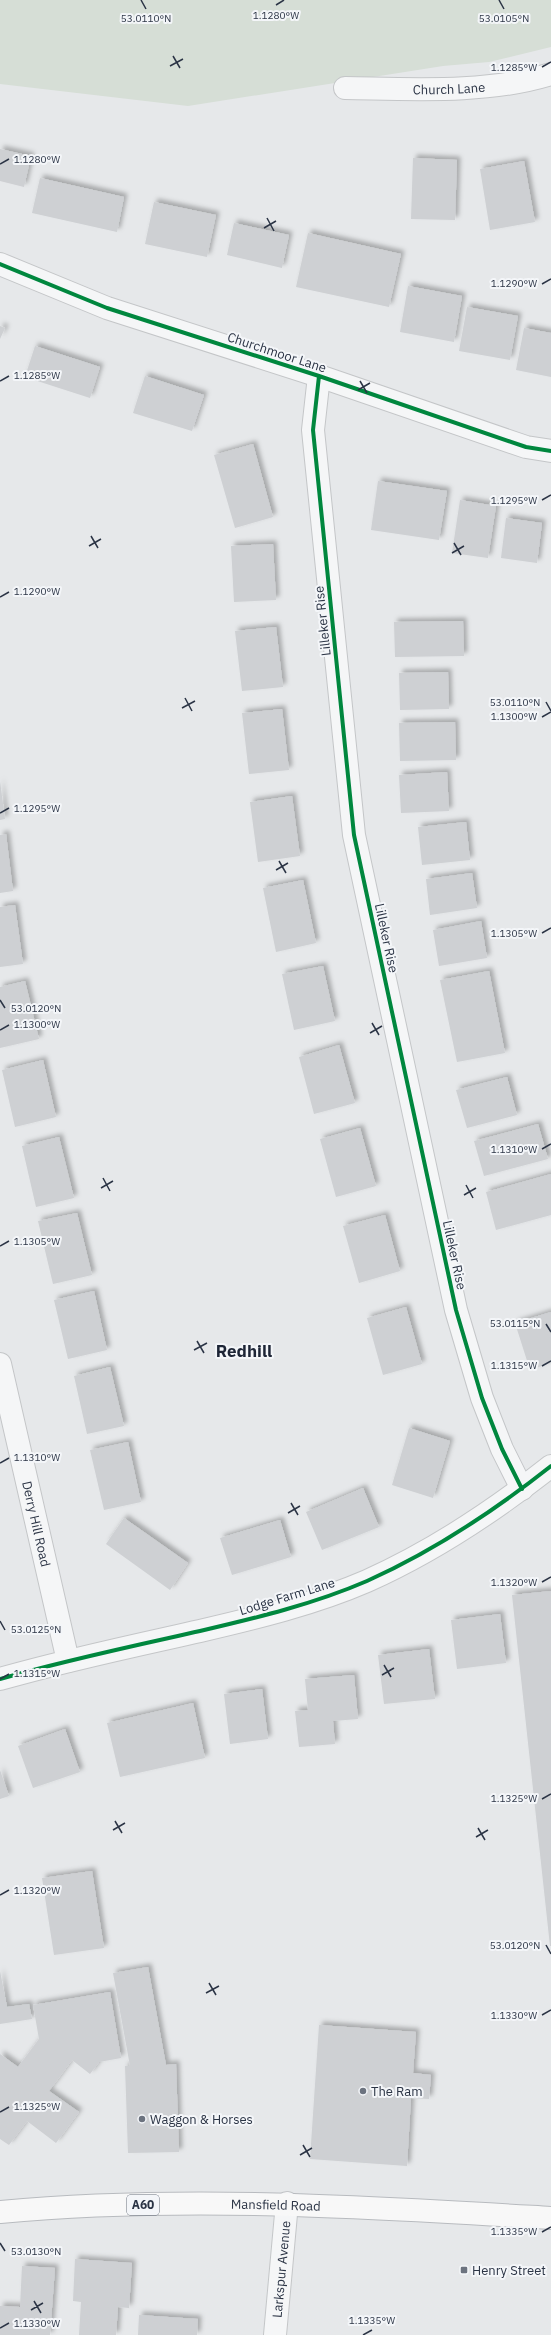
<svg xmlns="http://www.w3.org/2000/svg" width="551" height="2335" font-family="'IBM Plex Sans',sans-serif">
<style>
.green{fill:#d6ded6}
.building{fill:#ced0d3;filter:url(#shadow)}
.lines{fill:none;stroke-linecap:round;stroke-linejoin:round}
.minor-casing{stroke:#c4c6c8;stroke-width:24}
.trunk-casing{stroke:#b8bbbf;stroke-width:24}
.minor{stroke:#f5f6f7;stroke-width:22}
.trunk{stroke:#f8f8f8;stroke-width:22}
.cycleway-casing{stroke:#f4f6f9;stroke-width:6}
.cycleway{stroke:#00873e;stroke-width:4}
.ticks{fill:none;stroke:#2b3445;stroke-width:1.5}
.poi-dot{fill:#6c737f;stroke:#f4f6f9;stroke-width:1.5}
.labels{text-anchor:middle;stroke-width:4;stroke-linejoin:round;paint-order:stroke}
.shield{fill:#f4f6f9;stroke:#676e7b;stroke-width:1}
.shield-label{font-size:12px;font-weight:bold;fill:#2b3445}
.street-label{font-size:13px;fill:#2b3445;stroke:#f4f6f9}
.poi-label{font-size:13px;fill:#2b3445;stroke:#f4f6f9;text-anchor:start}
.district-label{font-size:17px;font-weight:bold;fill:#1d2536;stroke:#f4f6f9}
.ticks-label{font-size:10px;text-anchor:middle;fill:#2b3445;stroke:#f4f6f9;stroke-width:4;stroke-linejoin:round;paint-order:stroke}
</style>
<defs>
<filter id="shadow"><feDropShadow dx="3.5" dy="-3.5" stdDeviation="2" flood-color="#0004"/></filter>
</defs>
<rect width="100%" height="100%" fill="#e6e8ea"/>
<path class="green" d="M0 0H551V47L489 62 443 66 188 106 0 84Z"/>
<path class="building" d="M0 149 31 156 24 187 0 181Z
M413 158 457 160 455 220 411 219Z
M524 161 535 222 490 230 480 169Z
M40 178 124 197 117 232 32 213Z
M154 202 216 215 207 257 145 244Z
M234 223 289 235 282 268 227 255Z
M308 233 401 254 389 307 296 287Z
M408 286 462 296 454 342 400 332Z
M467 307 518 316 510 360 459 351Z
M0 326 5 328 0 339Z
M524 328 551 333V377L516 370Z
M35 346 100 367 90 398 25 377Z
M145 376 204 395 192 431 133 413Z
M253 444 273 517 235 528 214 455Z
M378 481 447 491 439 540 371 530Z
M460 500 496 506 488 558 452 553Z
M506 518 542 523 537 563 501 558Z
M273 544 276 600 234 602 231 546Z
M463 621 464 656 395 657 394 622Z
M276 627 283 687 242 691 235 631Z
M448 672 449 709 400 710 399 673Z
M282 709 289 770 249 774 242 713Z
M455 722 456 760 400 761 399 723Z
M447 772 449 811 401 813 399 775Z
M0 781 5 819 0 820Z
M292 796 300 856 258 862 250 802Z
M466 822 470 860 422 865 418 827Z
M6 834 13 891 0 893V835Z
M472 873 477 908 430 915 426 879Z
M303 880 316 943 276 952 263 888Z
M15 905 23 964 0 967V907Z
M481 921 487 958 439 966 433 930Z
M323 966 335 1021 294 1030 282 974Z
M489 971 505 1053 457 1062 440 980Z
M25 981 39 1039 0 1048V987Z
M339 1045 355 1103 314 1114 299 1057Z
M43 1060 56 1117 15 1127 2 1070Z
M507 1077 517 1115 467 1128 456 1090Z
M538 1124 548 1159 484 1176 474 1141Z
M360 1128 376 1186 336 1197 320 1139Z
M59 1137 74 1198 36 1207 22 1146Z
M551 1174V1215L496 1230 486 1192Z
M77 1213 92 1275 53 1284 38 1221Z
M385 1215 400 1271 359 1283 343 1226Z
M94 1291 107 1350 68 1359 54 1300Z
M406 1307 422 1364 383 1375 367 1318Z
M551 1312V1363L530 1370 515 1323Z
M110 1367 124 1426 87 1434 74 1376Z
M409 1428 450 1441 433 1498 392 1485Z
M128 1442 141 1502 104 1510 90 1450Z
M363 1488 379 1527 322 1550 306 1512Z
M124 1518 188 1563 170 1590 106 1544Z
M280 1520 291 1557 232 1575 220 1538Z
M551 1591V1946H550L512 1595Z
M500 1614 506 1663 457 1669 451 1620Z
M429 1649 435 1699 384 1704 378 1655Z
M354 1675 358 1719 333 1721 335 1744 299 1747 295 1711 308 1710 305 1679Z
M262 1689 268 1739 230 1744 224 1694Z
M193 1703 205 1758 120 1777 107 1723Z
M65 1729 80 1772 33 1788 18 1746Z
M0 1770 9 1796 0 1799Z
M92 1871 104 1948 54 1955 42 1878Z
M148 1967 166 2065 176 2064 179 2152 128 2153 125 2066H130L113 1973Z
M0 1971 7 2007 29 2004 32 2019 0 2024Z
M110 1992 121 2058 99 2062 90 2074 72 2060 49 2091 79 2112 56 2143 27 2121 9 2145 0 2139V2054L18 2067 39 2039 33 2005Z
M319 2025 416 2032 413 2073 431 2075 429 2099 411 2098 407 2166 310 2159Z
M75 2259 132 2263 129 2308 118 2307 116 2335H79L81 2302 73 2301Z
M22 2266 55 2268 50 2335H0V2306L20 2307Z
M139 2315 198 2319 197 2335H138Z"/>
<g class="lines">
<defs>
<g id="minor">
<path id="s1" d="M345 88C411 89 488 94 551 74"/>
<path d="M0 264 107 308 319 376 526 447 551 451"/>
<path d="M319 376 313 430 354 835 456 1310 482 1398 502 1449 522 1489"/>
<path id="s2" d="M0 1364 68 1661"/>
<path d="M0 1679C66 1660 133 1646 200 1631 256 1618 314 1604 367 1581 434 1551 494 1511 551 1466"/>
<path id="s3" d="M275 2335 287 2203"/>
</g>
<g id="trunk">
<path id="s4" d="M0 2212C184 2195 367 2207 551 2218"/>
</g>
</defs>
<use href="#minor" class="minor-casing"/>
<use href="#trunk" class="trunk-casing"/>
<use href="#minor" class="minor"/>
<use href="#trunk" class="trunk"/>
<defs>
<path id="cycleway" d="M0 264 107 308 319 376 526 447 551 451
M319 376 313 430 354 835 456 1310 482 1398 502 1449 522 1489
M0 1679C66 1660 133 1646 200 1631 256 1618 314 1604 367 1581 434 1551 494 1511 551 1466"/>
</defs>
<use href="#cycleway" class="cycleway-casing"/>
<use href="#cycleway" class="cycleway"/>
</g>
<path class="ticks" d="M141 0 146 9M499 0 504 9M276 5 284 0M173 56 180 68M170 66 183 59M542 67 551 62M0 164 9 159M267 218 274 231M264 228 276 221M542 284 551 279M0 381 9 376M360 381 367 393M358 390 370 383M542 500 551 495M91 536 98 548M454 543 461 555M89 546 101 539M452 553 464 546M0 597 9 592M185 698 192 711M546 702 551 711M182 708 195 701M542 717 551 712M0 813 9 808M279 861 286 873M276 870 288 863M542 933 551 928M0 1000 5 1008M372 1023 379 1035M0 1030 9 1025M370 1033 382 1026M542 1149 551 1144M103 1178 110 1191M466 1185 473 1198M101 1188 113 1181M464 1195 476 1188M0 1246 9 1241M546 1324 551 1332M197 1341 204 1353M194 1350 207 1343M542 1366 551 1361M0 1463 9 1458M291 1503 298 1515M288 1513 300 1506M542 1582 551 1577M0 1621 5 1630M384 1665 391 1677M382 1675 394 1668M0 1679 9 1674M542 1799 551 1794M115 1821 122 1833M478 1828 485 1840M113 1830 125 1823M476 1837 488 1830M0 1895 9 1890M546 1945 551 1954M209 1983 216 1995M206 1993 219 1986M542 2015 551 2010M0 2112 9 2107M303 2145 310 2157M300 2155 312 2148M542 2232 551 2227M0 2243 5 2251M34 2301 41 2313M31 2310 43 2303M0 2328 9 2323M363 2335 372 2330"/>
<g class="poi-dot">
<circle cx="363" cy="2091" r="4"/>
<circle cx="142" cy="2119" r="4"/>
<rect x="460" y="2266" width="8" height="8" rx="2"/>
</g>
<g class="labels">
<rect class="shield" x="127" y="2195" width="32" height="20" rx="3"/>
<g class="shield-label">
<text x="143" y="2209">A60</text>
</g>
<g class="street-label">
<text dy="5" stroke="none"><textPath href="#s1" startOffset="104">Church Lane</textPath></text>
<text transform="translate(277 352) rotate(18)" y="5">Churchmoor Lane</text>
<text transform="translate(322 621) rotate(-96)" y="5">Lilleker Rise</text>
<text transform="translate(387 938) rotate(78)" y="5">Lilleker Rise</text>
<text transform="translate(455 1255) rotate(78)" y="5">Lilleker Rise</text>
<text dy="5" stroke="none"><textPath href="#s2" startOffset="164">Derry Hill Road</textPath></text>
<text transform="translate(287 1596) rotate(-17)" y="5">Lodge Farm Lane</text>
<text dy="5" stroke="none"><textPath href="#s4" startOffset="276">Mansfield Road</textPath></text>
<text dy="5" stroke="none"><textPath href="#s3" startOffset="66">Larkspur Avenue</textPath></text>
</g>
<g class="poi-label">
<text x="371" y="2096">The Ram</text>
<text x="150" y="2124">Waggon &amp; Horses</text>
<text x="472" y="2275">Henry Street</text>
</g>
<g class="district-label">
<text x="244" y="1357">Redhill</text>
</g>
</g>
<g class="ticks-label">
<text x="276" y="19">1.1280°W</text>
<text x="146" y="22">53.0110°N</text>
<text x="504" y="22">53.0105°N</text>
<text x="514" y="71">1.1285°W</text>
<text x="37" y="163">1.1280°W</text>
<text x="514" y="287">1.1290°W</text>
<text x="37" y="379">1.1285°W</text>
<text x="514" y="504">1.1295°W</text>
<text x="37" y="595">1.1290°W</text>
<text x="515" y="706">53.0110°N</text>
<text x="514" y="720">1.1300°W</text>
<text x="37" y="812">1.1295°W</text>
<text x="514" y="937">1.1305°W</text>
<text x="36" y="1012">53.0120°N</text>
<text x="37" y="1028">1.1300°W</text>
<text x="514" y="1153">1.1310°W</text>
<text x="37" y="1245">1.1305°W</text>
<text x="515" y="1327">53.0115°N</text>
<text x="514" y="1369">1.1315°W</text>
<text x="37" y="1461">1.1310°W</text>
<text x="514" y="1586">1.1320°W</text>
<text x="36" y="1633">53.0125°N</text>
<text x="37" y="1677">1.1315°W</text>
<text x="514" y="1802">1.1325°W</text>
<text x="37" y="1894">1.1320°W</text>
<text x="515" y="1949">53.0120°N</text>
<text x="514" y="2019">1.1330°W</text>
<text x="37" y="2110">1.1325°W</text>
<text x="514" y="2235">1.1335°W</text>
<text x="36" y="2255">53.0130°N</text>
<text x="372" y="2324">1.1335°W</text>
<text x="37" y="2327">1.1330°W</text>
</g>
</svg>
